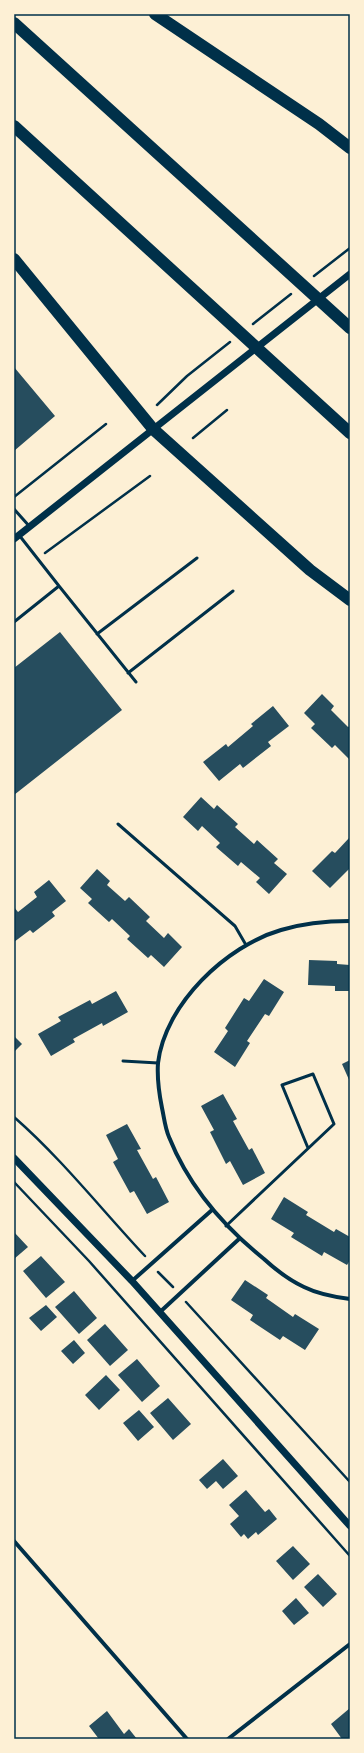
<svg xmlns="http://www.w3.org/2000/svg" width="364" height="1753" font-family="Karla,sans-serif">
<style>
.building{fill:#264d5e}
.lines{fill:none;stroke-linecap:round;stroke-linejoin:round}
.path{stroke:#003049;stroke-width:2.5}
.service{stroke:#003049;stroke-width:3}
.minor{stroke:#003049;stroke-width:4}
.tertiary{stroke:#003049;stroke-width:7}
.motorway{stroke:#003049;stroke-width:12}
.neatline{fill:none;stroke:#003049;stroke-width:1.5}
</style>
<rect width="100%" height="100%" fill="#fdf0d5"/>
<path class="building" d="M14 367 55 416 14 451Z
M60 632 122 710 14 795V668Z
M322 694 334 706 331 710 348 727 350 726V760L335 745 332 748 311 728 315 724 304 713Z
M273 706 289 726 268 742 271 746 243 768 240 764 219 781 203 762 226 744 228 747 253 726 251 724Z
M201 797 214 809 217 805 238 824 235 827 254 844 257 840 278 859 274 863 287 874 269 894 256 882 260 878 241 862 238 866 216 847 220 843 202 826 198 831 183 817Z
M350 837V870L349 869 330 888 312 871 332 851 335 853Z
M97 869 110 881 107 885 125 901 129 897 150 917 146 921 164 938 168 933 182 947 164 967 151 955 148 958 127 939 130 936 112 919 109 922 88 903 92 899 80 888Z
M49 880 66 901 52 912 55 916 33 933 30 930 14 942V907L18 912 37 897 34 892Z
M309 960 337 961V964L350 965V991H335V986L308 985Z
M264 979 284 992 269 1016 265 1014 247 1041 250 1043 235 1067 214 1052 228 1031 225 1028 244 998 249 1001Z
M116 991 128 1012 103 1026 102 1023 73 1039 75 1042 51 1056 38 1034 61 1021 58 1017 90 1000 92 1004Z
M14 1036 22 1044 14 1052Z
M350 1060V1082L342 1064Z
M223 1094 237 1119 233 1121 249 1150 252 1148 265 1173 243 1185 230 1161 226 1164 210 1132 214 1130 201 1106Z
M127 1124 141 1149 137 1150 153 1179 156 1177 169 1202 147 1214 134 1191 130 1193 113 1162 118 1159 106 1135Z
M284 1197 308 1212 306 1215 334 1232 336 1229 350 1237V1260L347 1265 324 1252 322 1256 291 1237 294 1233 271 1219Z
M14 1232 28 1247 14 1259Z
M41 1256 65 1282 46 1298 23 1271Z
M245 1280 268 1295 266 1298 293 1317 295 1314 319 1329 305 1350 283 1336 280 1340 250 1320 253 1315 231 1300Z
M74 1291 97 1318 79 1334 55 1307Z
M46 1305 57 1317 41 1331 29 1318Z
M105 1324 128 1350 110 1366 87 1340Z
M74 1340 85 1353 73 1364 61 1351Z
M137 1359 160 1386 142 1402 118 1375Z
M106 1375 120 1390 99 1410 85 1395Z
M168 1398 191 1424 173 1440 150 1413Z
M139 1410 154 1427 138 1441 123 1423Z
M223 1459 238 1476 223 1489 216 1481 207 1489 199 1480Z
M246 1490 265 1512 269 1509 277 1519 258 1535 256 1532 248 1539 244 1534 241 1537 230 1524 239 1516 229 1505Z
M293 1546 310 1564 293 1580 276 1561Z
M318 1574 337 1594 323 1607 304 1587Z
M296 1598 309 1613 294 1625 282 1611Z
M350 1708V1739H342L331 1724Z
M107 1711 124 1734 129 1729 137 1739H99L89 1726Z"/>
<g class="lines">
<path class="path" d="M314 276 350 248
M253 324 291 294
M157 405 187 376 230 342
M193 438 227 410
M14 497 106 424
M45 553 150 476
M14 1117C62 1159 101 1209 145 1256
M14 1182 89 1261 350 1556
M158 1272 173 1287
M186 1302 350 1482"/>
<path class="service" d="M14 509 30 527
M59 586 136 682
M14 622 59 586 19 535
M97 634 197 558
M128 673 233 591
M118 824 235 926 246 945
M123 1061 158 1063
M226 1226 334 1124 313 1074 282 1085 308 1148"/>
<path class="minor" d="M350 921C327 921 304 923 281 930 226 946 165 1004 158 1063 157 1077 159 1093 162 1108 164 1117 165 1128 169 1137 189 1187 223 1226 264 1259 276 1270 289 1280 304 1287 318 1294 334 1297 350 1299
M132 1281 212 1210
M160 1312 239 1239
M14 1541 187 1739
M228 1739 350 1644"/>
<path class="tertiary" d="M14 539 350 274
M14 1158 132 1281 350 1526"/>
<path class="motorway" d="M155 14 319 124 350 148
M14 23 350 328
M14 126 350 433
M14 259 153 429 310 570 350 600"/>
</g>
<rect width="364" height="1753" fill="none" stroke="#fdf0d5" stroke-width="30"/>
<rect x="15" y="15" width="334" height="1723" class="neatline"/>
</svg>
